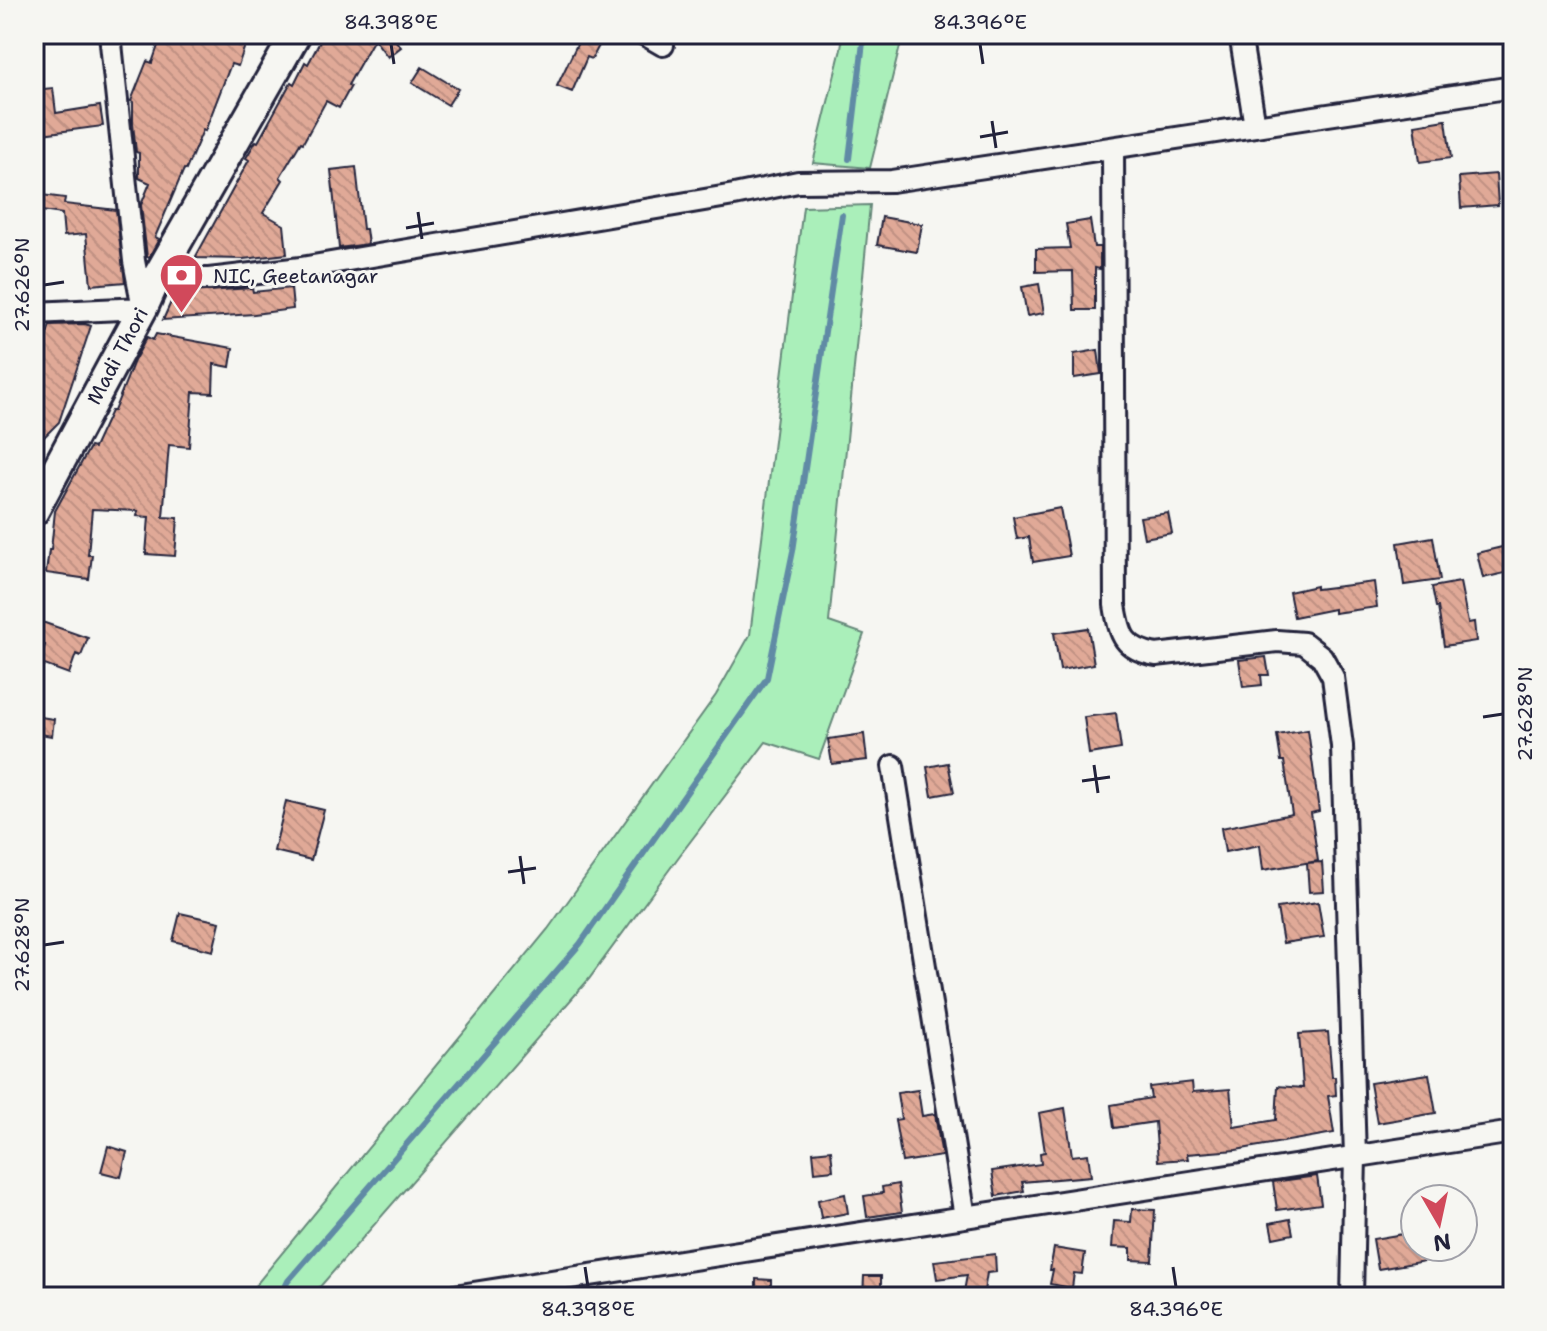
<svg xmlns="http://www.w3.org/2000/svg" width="1547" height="1331" font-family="'Shantell Sans',sans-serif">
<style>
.grass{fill:#aaefba;stroke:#66887a;stroke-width:2}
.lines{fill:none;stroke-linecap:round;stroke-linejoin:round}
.stream{stroke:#608aa5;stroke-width:6}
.building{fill:url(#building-back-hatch);stroke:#22223b;stroke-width:2}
.minor-casing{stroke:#22223b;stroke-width:26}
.secondary-casing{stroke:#22223b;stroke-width:34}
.minor{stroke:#f6f6f2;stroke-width:20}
.secondary{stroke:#f6f6f2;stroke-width:28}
.ticks{fill:none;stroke:#22223b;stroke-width:3}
.labels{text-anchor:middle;stroke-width:6;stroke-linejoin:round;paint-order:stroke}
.poi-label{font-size:20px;fill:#22223b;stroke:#f6f6f2;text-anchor:start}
.street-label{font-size:20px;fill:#22223b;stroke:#f6f6f2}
.neatline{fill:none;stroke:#22223b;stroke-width:3}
.ticks-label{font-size:20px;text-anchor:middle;fill:#22223b}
</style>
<defs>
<pattern id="building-back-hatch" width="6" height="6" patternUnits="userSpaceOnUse" patternTransform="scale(2)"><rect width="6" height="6" fill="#e0a997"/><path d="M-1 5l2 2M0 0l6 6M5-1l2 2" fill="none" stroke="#c09183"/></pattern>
</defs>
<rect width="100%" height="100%" fill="#f6f6f2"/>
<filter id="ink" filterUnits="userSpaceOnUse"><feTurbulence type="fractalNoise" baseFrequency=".0125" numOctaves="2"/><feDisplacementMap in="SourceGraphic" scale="16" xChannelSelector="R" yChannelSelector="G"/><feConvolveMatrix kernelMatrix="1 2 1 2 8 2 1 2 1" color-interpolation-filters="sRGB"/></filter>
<g filter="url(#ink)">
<path class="grass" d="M843 34H903L870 168 813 163 841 49Z
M870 205 829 622 864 634 819 759 766 742 680 855 589 979 311 1297H246L548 929 716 695 750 635 803 207Z"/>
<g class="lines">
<path class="stream" d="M849 159 864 34
M280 1297 288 1281 580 944 767 678 793 551 842 215"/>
</g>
<path class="building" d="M162 34H249L238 66 231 64 205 131 203 130 186 170 184 169 155 237 159 239 149 257H147L141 205 150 183 139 178V153L136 152 133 124V102L131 101 147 61 152 63Z
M324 34H390L401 47 388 57 374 39 348 85 351 86 339 108 326 101 303 143 301 142 280 177 283 180 263 213 284 225 287 254 243 259 195 258 249 160 246 158 256 141 258 142 291 82 294 84 305 62 308 64Z
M582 34H605L592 59 587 57 572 92 557 86Z
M422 67 458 89 448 105 412 83Z
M53 88 56 113 100 106 103 126 34 135V90Z
M1446 120 1451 158 1420 162 1415 125Z
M356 167 363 229H366L368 244 339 248 331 170Z
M1496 174 1498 205 1461 208 1459 177Z
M34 194 65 198 64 204 116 210 125 282 91 285 86 234 64 236 62 214 34 210Z
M882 217 922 224 917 252 877 245Z
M1090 220 1094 247H1100V269L1095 268V310H1074L1073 271 1036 272V249L1070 248 1066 224Z
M1039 284 1044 313 1027 316 1022 287Z
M252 288 253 292 291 288 293 309 254 314 163 320 175 293Z
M85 324 91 326 59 422 44 437 34 427V374L50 325Z
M156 334 233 348 230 367 214 364 213 393 193 392 189 447 169 445 163 517 178 518 175 556 146 554 149 517 137 516 138 511 92 509 88 555H92L89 579 46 573 49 550H51L55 511 90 447 94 448 111 411H114L134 361 147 337 153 340Z
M1098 350 1101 374 1074 378V354Z
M1060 508 1069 556 1033 562 1029 537 1017 539 1013 517Z
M1168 513 1172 533 1144 538 1140 517Z
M1433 537 1440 580 1404 585 1398 543Z
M1502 547 1509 572 1483 578 1477 553Z
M1374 582 1377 607 1334 613V609L1294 617 1289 592 1316 586V589Z
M1460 582 1468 623 1474 622 1476 641 1444 646 1438 607H1436L1432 587Z
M34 622 45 623 88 638 81 656 76 654 69 674 39 663 45 645 34 643Z
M1088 628 1094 664 1060 670 1054 633Z
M1266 657 1269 675H1261L1262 685 1243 687 1239 660Z
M1116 713 1121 749 1089 754 1084 717Z
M34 716 54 719 52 736 34 733Z
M1308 730 1319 811 1311 813 1318 861 1263 870 1260 845 1225 852 1221 828 1292 814 1284 761H1281L1277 735Z
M864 734 867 760 832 764 828 739Z
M948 763 954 792 932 796 927 767Z
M286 801 324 810 311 860 274 851Z
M1322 862 1324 891 1309 892 1307 863Z
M1318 902 1324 937 1283 943 1277 908Z
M180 913 220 922 213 951 173 941Z
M1328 1032 1332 1077H1335L1336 1095 1328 1096 1334 1133 1236 1150 1187 1154 1188 1159 1158 1161 1155 1122 1114 1128 1111 1105 1151 1098 1149 1087 1192 1082 1193 1092 1230 1089 1234 1127 1276 1120 1278 1086 1303 1088 1299 1034Z
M1429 1074 1436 1113 1377 1123 1370 1083Z
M918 1090 922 1116 935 1114 942 1156 902 1162 895 1120 901 1119 897 1093Z
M1065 1108 1072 1156 1088 1154 1091 1176 1022 1182 1024 1191 996 1196 992 1171 1041 1164 1040 1153 1045 1152 1039 1113Z
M108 1146 127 1152 121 1177 101 1172Z
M831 1150 833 1170 815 1172 813 1152Z
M1317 1176 1321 1204 1277 1210 1273 1182Z
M898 1184 902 1212 867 1217 864 1196 883 1193 882 1187Z
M845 1194 848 1213 821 1218 818 1200Z
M1132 1209 1155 1210 1152 1261 1131 1260V1248L1112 1247 1114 1221 1131 1222Z
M1290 1219 1293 1234 1273 1238 1270 1223Z
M1415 1232V1247H1423L1425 1261 1378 1269 1373 1239Z
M1054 1248 1085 1253 1082 1274 1074 1273 1072 1288 1050 1284 1053 1270H1050Z
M995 1254 996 1272 987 1273 983 1297H963L967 1275 937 1279 934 1261Z
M864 1276H881V1297H863Z
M756 1279 771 1280V1297H756Z"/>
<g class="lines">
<defs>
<path id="minor" d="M644 34 663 45
M1240 34 1255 126
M1113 148 1115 605C1120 636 1124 649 1156 655L1277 641 1304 643 1322 657 1333 677 1342 746 1355 1156 1352 1297
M156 279H209L301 268 734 195 798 182 892 181 1513 87
M34 313 143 308 134 261 110 34
M893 766 965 1217
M448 1297 1513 1132"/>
<g id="secondary">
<path id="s1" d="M34 511 143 308 156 279 296 34"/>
</g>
</defs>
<use href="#minor" class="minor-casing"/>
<use href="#secondary" class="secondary-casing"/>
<use href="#minor" class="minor"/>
<use href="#secondary" class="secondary"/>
</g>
</g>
<path class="ticks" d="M391 44 394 64M980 44 983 64M992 121 996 148M980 137 1008 132M418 212 422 239M406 228 434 223M44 285 64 282M1483 717 1503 714M1094 765 1098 793M1082 781 1110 777M520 856 524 884M508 872 536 868M44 945 64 942M585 1267 588 1287M1173 1267 1176 1287"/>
<defs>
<symbol id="bank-pin" viewBox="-11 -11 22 30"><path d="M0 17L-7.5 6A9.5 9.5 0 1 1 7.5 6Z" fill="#d1495b" stroke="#f6f6f2"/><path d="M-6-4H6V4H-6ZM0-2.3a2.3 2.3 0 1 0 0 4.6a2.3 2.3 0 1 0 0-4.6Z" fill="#fff"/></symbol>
</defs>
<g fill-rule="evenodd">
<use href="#bank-pin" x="156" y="250" width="51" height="69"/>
</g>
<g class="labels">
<g class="poi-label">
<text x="213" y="283">NIC, Geetanagar</text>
</g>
<g class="street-label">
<text dy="7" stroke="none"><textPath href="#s1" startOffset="176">Madi Thori</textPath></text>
</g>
</g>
<rect width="1547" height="1331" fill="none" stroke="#f6f6f2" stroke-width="88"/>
<g transform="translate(1439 1223) rotate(171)"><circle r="38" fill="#f6f6f2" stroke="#a1a1a9" stroke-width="2"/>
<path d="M0-6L14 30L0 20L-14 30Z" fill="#d1495b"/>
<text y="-12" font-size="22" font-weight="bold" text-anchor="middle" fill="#22223b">N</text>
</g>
<rect x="44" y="44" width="1459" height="1243" class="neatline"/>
<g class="ticks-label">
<text x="391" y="29">84.398°E</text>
<text x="980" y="29">84.396°E</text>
<text transform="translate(22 285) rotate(-90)" y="7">27.626°N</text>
<text transform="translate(1525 714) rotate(-90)" y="7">27.628°N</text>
<text transform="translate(22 945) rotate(-90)" y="7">27.628°N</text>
<text x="588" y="1316">84.398°E</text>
<text x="1176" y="1316">84.396°E</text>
</g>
</svg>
